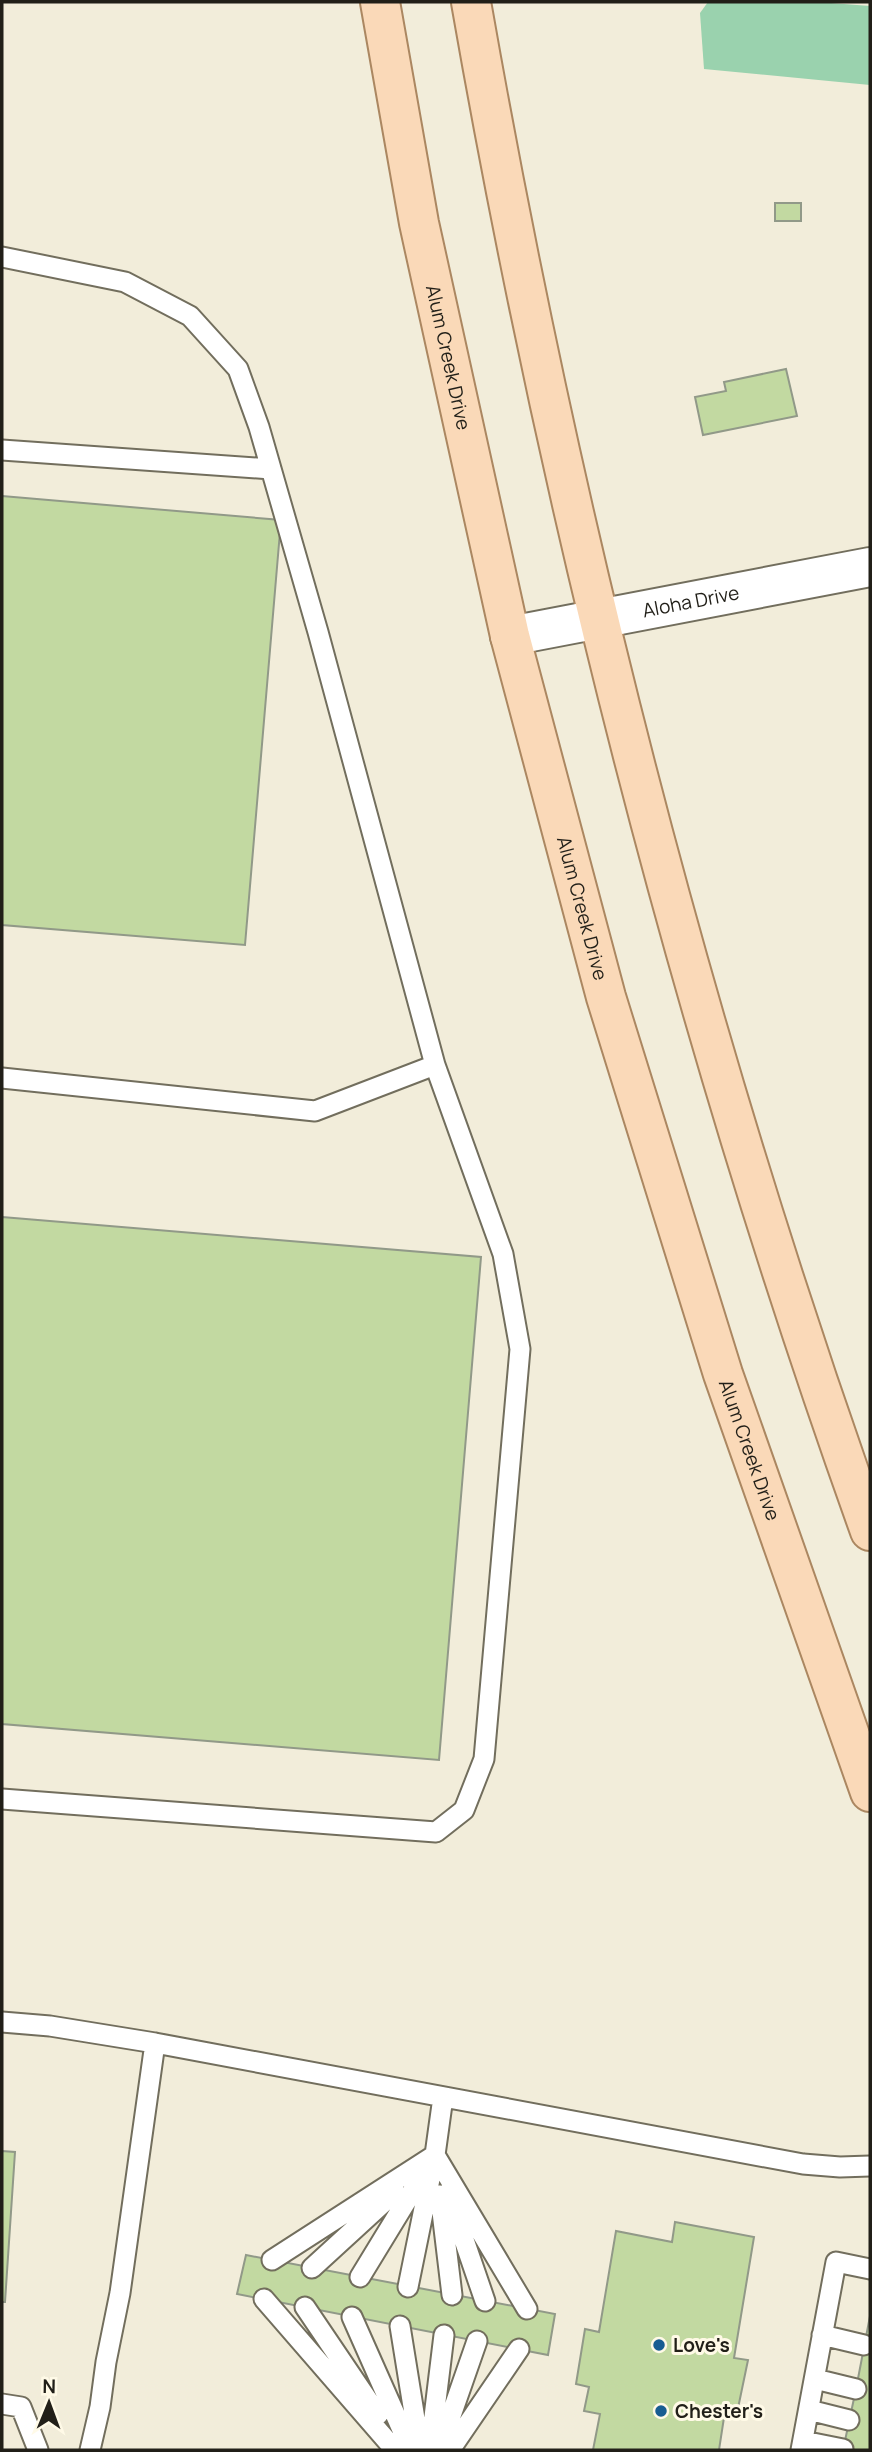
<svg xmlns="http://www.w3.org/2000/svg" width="872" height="2452" font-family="Manrope,sans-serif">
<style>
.water{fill:#9ad2ae}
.building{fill:#c2d9a1;stroke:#919988;stroke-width:2}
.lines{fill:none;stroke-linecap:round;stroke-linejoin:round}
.lane-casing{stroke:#726e5d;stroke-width:23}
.street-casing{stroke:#726e5d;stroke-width:42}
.primary-casing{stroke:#ab8761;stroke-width:42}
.lane{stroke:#fff;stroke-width:19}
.street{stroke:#fff;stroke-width:38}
.primary{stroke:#fad9b8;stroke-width:38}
.poi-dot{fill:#185d92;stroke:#fffae7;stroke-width:2.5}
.labels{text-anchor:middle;stroke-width:6;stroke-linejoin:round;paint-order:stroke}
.street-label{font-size:19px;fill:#211f18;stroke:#fffae7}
.poi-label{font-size:19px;font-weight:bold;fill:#211f18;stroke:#fffae7;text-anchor:start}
</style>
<rect width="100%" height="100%" fill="#f2edda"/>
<path class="water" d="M708 2H818L870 6V85L704 69 700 13Z"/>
<path class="building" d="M775 203H801V221H775Z
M786 369 797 416 703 435 695 397 726 391 724 382Z
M2 496 281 520 245 945 2 925Z
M2 1217 481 1257 439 1760 2 1724Z
M2 2151 15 2152 5 2302H2Z
M675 2222 754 2237 734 2358 748 2360 737 2413 725 2411 719 2450H593L600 2414 584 2411 589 2387 576 2384 585 2329 599 2332 616 2231 672 2242Z
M246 2255 555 2314 548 2355 237 2294Z
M870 2316V2450H843L856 2389Z"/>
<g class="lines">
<defs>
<path id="lane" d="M2 257 125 282 190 316 238 369 259 427 318 632 435 1065 503 1254 520 1349 484 1759 464 1810 436 1832 2 1799
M2 450 271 469
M2 1078 315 1111 435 1065
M2 2022 50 2026 155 2043 803 2164 840 2167 870 2166
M435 2155 527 2309
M448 2193 485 2301
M440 2195 452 2295
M272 2260 435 2155 443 2097
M312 2268 395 2192
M360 2277 432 2159
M408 2287 431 2174
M264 2299 395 2450
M305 2307 378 2415
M352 2317 411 2450
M400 2326 420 2450
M822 2335 864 2345
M815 2379 856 2389
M2 2404 21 2407 38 2450
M809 2410 849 2420
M803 2441 843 2449
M90 2450 100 2407 106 2362 120 2293 155 2043
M430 2450 444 2335
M439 2450 477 2341
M450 2450 519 2349
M801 2450 836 2262 870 2269"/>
<g id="street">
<path id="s1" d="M510 636 870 567"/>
</g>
<g id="primary">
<path id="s2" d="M380 2 419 223 510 636 606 997 723 1374 870 1792"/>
<path d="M471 2C562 521 692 1034 870 1531"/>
</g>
</defs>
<use href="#lane" class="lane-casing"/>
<use href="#street" class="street-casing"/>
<use href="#primary" class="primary-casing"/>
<use href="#lane" class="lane"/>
<use href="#street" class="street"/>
<use href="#primary" class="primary"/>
</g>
<g class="poi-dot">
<circle cx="659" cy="2345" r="7"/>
<circle cx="661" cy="2411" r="7"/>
</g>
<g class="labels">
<g class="street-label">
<text dy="7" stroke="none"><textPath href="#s2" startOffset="362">Alum Creek Drive</textPath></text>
<text dy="7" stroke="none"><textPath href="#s1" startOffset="184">Aloha Drive</textPath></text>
<text dy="7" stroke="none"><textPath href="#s2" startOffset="929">Alum Creek Drive</textPath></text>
<text dy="7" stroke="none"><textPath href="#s2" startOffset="1496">Alum Creek Drive</textPath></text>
</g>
<g class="poi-label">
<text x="673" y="2352">Love's</text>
<text x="675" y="2418">Chester's</text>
</g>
</g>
<rect width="872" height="2452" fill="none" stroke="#211f18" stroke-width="7"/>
<g transform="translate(49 2403) rotate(1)" stroke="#fffae7" stroke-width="5" paint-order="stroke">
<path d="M0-5L12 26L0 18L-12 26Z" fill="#211f18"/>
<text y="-10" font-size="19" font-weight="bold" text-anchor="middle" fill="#211f18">N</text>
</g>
</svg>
